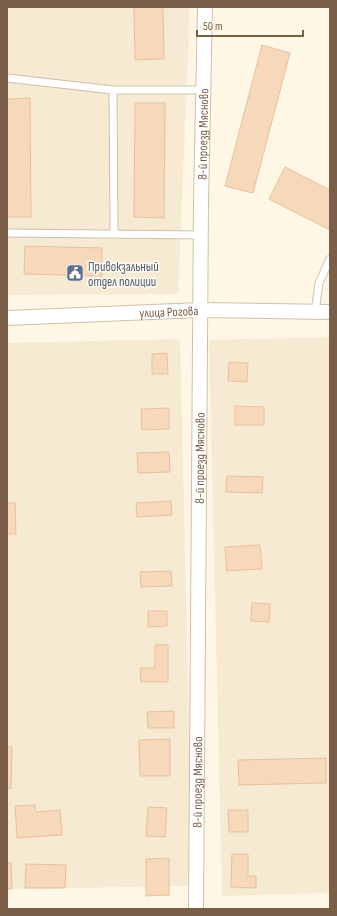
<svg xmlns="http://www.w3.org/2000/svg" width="337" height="916" font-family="'Sofia Sans Condensed',sans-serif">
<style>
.residential{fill:#f6ead3}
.building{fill:#f6d8bb;stroke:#eac09a}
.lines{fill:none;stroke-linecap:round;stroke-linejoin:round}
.lane-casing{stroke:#d1bfaa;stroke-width:9}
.street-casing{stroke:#d1bfaa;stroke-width:16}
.lane{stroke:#fff;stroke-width:7}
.street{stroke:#fff;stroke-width:14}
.labels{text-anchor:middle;stroke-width:3;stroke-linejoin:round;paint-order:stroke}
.street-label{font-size:13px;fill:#7a5e48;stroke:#fffaee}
.service-label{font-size:13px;fill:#4e5e75;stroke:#fffaee;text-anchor:start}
</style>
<rect width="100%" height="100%" fill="#fef7e6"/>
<path class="residential" d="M7 7H190L178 294 7 295Z
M330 337V893L222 896 209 340Z
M180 339 193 886 7 889V343Z"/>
<path class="building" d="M134 7H163L164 59 135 60Z
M262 45 290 53 253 193 225 186Z
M30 98 31 217H7V99Z
M135 103H165L164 218 134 217Z
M285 167 330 190V230L269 199Z
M25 246 102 248V276L24 274Z
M167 353 168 374H152V354Z
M229 362 248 363 247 382 228 381Z
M235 406 264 407V425H235Z
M169 408V429L142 430 141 409Z
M169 452 170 472 138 473 137 453Z
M227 476 263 477 262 493 226 492Z
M171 501 172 515 137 517 136 503Z
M7 503H15L16 534H7Z
M260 545 262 569 227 571 225 547Z
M171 571 172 586 141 587 140 572Z
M252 603 270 604 269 622 251 621Z
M148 611H167V626L148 627Z
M155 645H168V682H141L140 668H155Z
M174 711V728H148L147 712Z
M170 739V776H140L139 740Z
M7 747H12L11 789 7 788Z
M326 758V783L239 785 238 760Z
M35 805 36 812 60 810 62 835 17 838 15 806Z
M148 807 167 808 165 837 146 836Z
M228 810H248V832H229Z
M232 854H248V876H256V888L231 887Z
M169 858V895L146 896V859Z
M7 863H11L12 889H7Z
M26 864 66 865 65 888H25Z"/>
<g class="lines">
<defs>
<path id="lane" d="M7 78 113 90
M7 233 201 235
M114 234 113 90H202
M315 312 319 283 330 259"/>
<g id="street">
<path id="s1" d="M7 318 200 310 330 312"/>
<path id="s2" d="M196 909 201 202 205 7"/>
</g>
</defs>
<use href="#lane" class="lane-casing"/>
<use href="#street" class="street-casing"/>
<use href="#lane" class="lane"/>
<use href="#street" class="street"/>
</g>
<defs>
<symbol id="civic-square" viewBox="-11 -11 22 22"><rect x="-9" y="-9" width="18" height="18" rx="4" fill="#5c6f8a" stroke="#fffaee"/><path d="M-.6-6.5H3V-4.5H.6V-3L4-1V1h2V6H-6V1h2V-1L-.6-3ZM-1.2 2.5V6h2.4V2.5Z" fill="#fff"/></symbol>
</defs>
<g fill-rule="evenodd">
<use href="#civic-square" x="65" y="263" width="20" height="20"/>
</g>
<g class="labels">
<g class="street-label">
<text dy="5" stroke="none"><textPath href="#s2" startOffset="775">8-й проезд Мясново</textPath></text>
<text dy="5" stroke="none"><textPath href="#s1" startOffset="162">улица Рогова</textPath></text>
<text dy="5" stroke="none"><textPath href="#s2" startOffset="451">8-й проезд Мясново</textPath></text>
<text dy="5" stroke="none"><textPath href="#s2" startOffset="127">8-й проезд Мясново</textPath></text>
</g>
<g class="service-label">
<text x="88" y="271">Привокзальный<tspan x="88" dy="15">отдел полиции</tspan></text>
</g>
</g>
<rect width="337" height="916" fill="none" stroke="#7a5e48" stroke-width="16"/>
<path d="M197 30v6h106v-6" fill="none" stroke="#7a5e48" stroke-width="2"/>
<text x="203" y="30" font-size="12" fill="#7a5e48" stroke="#fffaee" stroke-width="3" paint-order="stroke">50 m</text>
</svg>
